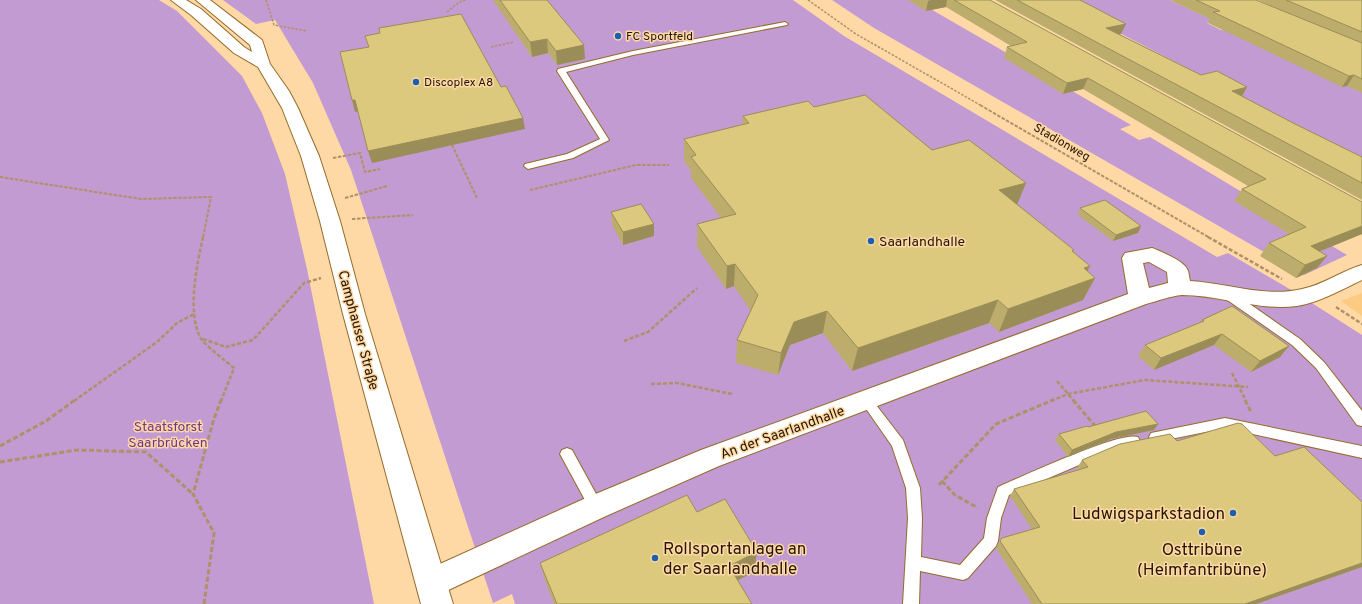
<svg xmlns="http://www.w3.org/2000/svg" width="1362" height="604" font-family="Overpass,sans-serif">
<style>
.built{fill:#fdca81}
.green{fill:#c29bd3}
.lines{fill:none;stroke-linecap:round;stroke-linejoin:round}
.lane-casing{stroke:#956b29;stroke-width:2}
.street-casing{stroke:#956b29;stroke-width:2}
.primary-casing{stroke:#956b29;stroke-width:2}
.path-far3{stroke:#ae9168;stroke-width:1.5;stroke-dasharray:2.5 1.5;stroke-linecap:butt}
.path-far2{stroke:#ae9168;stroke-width:2;stroke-dasharray:3.5 1.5;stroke-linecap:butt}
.path-far1{stroke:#ae9168;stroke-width:2.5;stroke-dasharray:4 2;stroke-linecap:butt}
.path{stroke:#ae9168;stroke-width:3;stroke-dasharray:5 2.5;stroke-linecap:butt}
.lane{fill:#fff;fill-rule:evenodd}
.street{fill:#fff;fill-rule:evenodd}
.primary{fill:#fff;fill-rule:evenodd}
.wall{fill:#bdad6c}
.shaded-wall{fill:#9a8d58}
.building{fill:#dcc97e;stroke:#9a8d58}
.poi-dot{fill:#1b60b0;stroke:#fed9a6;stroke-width:1.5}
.labels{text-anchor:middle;stroke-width:3;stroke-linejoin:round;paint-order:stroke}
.far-poi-label{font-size:12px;fill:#261600;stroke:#fed9a6;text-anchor:start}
.far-street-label{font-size:12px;fill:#261600;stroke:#fed9a6}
.poi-label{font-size:14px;fill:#261600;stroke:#fed9a6;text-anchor:start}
.street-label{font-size:14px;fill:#261600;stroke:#fed9a6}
.park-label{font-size:14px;fill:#72358a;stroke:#fed9a6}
.near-poi-label{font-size:17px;fill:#261600;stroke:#fed9a6;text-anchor:end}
</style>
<rect width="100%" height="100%" fill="#fed9a6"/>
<path class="built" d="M1362 293V316L1341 301Z"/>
<path class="green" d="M0 0H159L177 11 242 76 262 113 285 174 307 269 374 604H0Z
M223 0H793L844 36 1217 257 1228 253 1293 291 1362 335V604H515L512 594 493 603 351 170 313 83 275 20 256 24Z
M832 0H915L1131 125 1120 129 1139 140 1150 137 1347 255 1304 275 874 28Z
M1056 0H1170L1215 21 1207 23 1221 30 1231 28 1362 87V159Z"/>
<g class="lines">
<defs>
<path id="lane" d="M785 22 788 24 787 25 633 55 566 72 609 140 573 158 528 169 524 166 525 164 567 154 600 139 557 71 558 69 633 51Z
M1227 290 1231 291 1300 339 1324 362 1362 411V426L1357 425 1316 368 1292 345 1223 297 1222 294 1223 291Z
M866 395 870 397 903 440 920 488 922 518 921 557 960 565 984 538 987 518 998 487C1021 477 1119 431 1138 437L1140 441 1138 445 1114 450 1009 495 1001 518 998 541 996 546 968 578 963 580 920 571 919 604H903L908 518 906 488 892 446 860 400 862 397Z
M1225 418 1362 446V458L1225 428 1156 442 1151 441 1149 437 1151 433 1156 432Z
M567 448 572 450 601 503 603 507 601 511 596 513 591 511 560 454 562 450Z"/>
<path id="street" d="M1152 248C1160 251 1184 261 1187 269 1189 272 1189 277 1190 281 1227 283 1265 298 1302 289 1323 285 1341 271 1362 265V280C1341 290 1320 302 1297 306 1258 311 1220 295 1182 295 1170 296 1158 301 1146 304L719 466 606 516 442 593 431 598 420 593 416 583 420 573 586 498 701 450 1128 294 1122 258 1125 253ZM1149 262 1167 272 1168 283 1149 288 1143 263Z"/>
<path id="primary" d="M171 0H186L201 9 244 47 252 52 250 45 196 0H210L262 40 270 64 289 91 298 108 319 156 340 221 365 314 453 604H421L343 314 320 221 301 156 282 108 258 67 234 53 191 15Z"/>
</defs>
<use href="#lane" class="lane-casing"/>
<use href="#street" class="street-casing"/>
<use href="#primary" class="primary-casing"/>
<path class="path-far3" d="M266 0 274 25 307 31
M808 0 856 34 982 106
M447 12 459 2 466 0
M491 47 514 42"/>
<path class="path-far2" d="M980 105 1210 238
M452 145 477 198
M333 158 360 153 365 172 380 169
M0 177 141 199 211 197 203 238
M530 190 636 165H669
M345 198 387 186
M352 219 413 215"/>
<path class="path-far1" d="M203 237C197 264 187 311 200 337 203 344 227 362 234 368L221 401
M1208 237 1282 279
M1336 307 1362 324
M203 339 226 347 253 340 304 283 321 278
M624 341 648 332 697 288
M1232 373 1246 401
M1057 381 1074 401
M651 384 677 383 732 394
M74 401 157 342 177 323 194 314
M1051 401 1068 394 1145 380 1248 387"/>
<path class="path" d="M1073 400 1096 427
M1245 400 1251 412
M0 446 46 421 75 400
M0 462 77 450 146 452 193 494
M942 481 955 495 978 508
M939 485 996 424 1053 400
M204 604 214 533 193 494 213 422 221 400"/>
<use href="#lane" class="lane"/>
<use href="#street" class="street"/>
<use href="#primary" class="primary"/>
</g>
<path class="wall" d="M493 0H547L585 59 557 65 548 53 532 57Z
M908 0H990L1362 234 1320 251 1327 256 1317 268 1296 278 1260 256 1269 243 1289 234 1234 201 1242 189 1248 186 1083 89 1063 94 1004 58 1007 47 1011 46 946 7 926 11Z
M995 0H1080L1121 34 1119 35 1201 75 1247 87 1242 96 1293 123 1362 157V200Z
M1170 0H1256L1286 12 1258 0H1362V93L1347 86 1342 87 1208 23 1210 19Z
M814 107 932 150 1017 204 1073 253 1087 272 1095 278 1083 300 999 332 989 323 852 371 823 333 790 345 778 375 736 363 737 340 751 311 734 286 726 289 697 247V224L721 218 691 178V171L684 161V139L742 125 743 116Z
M1080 208 1141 226 1138 233 1113 241 1078 215Z
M611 212 654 224V236L623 245 612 225Z
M1202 320 1289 346 1280 357 1251 372 1214 345 1154 370 1138 356 1145 345 1201 322Z
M1158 424 1154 430 1111 439 1068 457 1055 440 1059 434 1088 427Z
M1177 441 1362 567 1256 604H1032L996 548 1002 538 1032 529 1010 496 1014 489 1079 470 1077 468 1082 460Z
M697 512 754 572 738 580 752 604H554L546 583 540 563Z"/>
<path class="shaded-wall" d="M931 0H947L946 7 926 11 928 1Z
M1126 24 1121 34 1102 39 1106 28Z
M547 39 548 53 532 57 530 42Z
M584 45 585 59 557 65 556 51Z
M1354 75 1347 86 1342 87 1349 76Z
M1088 78 1083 89 1063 94 1067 83Z
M1247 87 1241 98 1232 91Z
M352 100H355L359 111 355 112Z
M523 118 525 129 372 163 368 151Z
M1026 183 1017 205 999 190Z
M654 224V236L623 245V232Z
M1141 226 1138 233 1113 241 1116 235Z
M1362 226V234L1301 259 1311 246Z
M1327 256 1317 268 1296 278 1305 265Z
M735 264 734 286 726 289 727 266Z
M1090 266 1082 282 1095 278 1083 300 999 332 1008 309 1084 268Z
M998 300 989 323 852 371 858 348Z
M827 311 823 333 790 345 778 375 781 353 794 322Z
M1222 334 1214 345 1154 370 1161 358Z
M1289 346 1280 357 1251 372 1260 361Z
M1158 424 1154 430 1111 439 1068 457 1072 450 1116 432Z
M757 552 754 572 727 586 729 566Z
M1362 563V567L1256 604H1245Z"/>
<path class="building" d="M500 0H547L584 45 556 51 547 39 530 42Z
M954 0H990L1362 202V226L1311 246 1327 256 1305 265 1269 243 1306 227 1242 189 1266 179 1088 78 1067 83 1007 47 1027 42Z
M1017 0H1080L1126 24 1106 28 1201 75 1217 71 1247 87 1232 91 1293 123 1362 157V183Z
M1196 0H1256L1362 43V79L1354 75 1349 76 1213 12 1220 11Z
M1286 0H1362V32Z
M461 14 501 87 506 86 523 118 368 151 355 100H352L340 52 369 47 365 36 380 33 379 28Z
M865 95 932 150 969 140 1026 183 999 190 1074 250 1072 251 1090 266 1084 268 1095 278 1008 309 998 300 858 348 827 311 794 322 781 353 737 340 758 295 735 264 727 266 697 224 736 214 691 157 696 155 684 139 749 123 743 116 808 101 814 107Z
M1105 200 1141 226 1116 235 1080 208Z
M641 204 654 224 623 232 611 212Z
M1232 306 1289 346 1260 361 1222 334 1161 358 1145 345 1204 321 1202 320Z
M1146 411 1158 424 1116 432 1072 450 1059 434 1087 426 1088 427Z
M1238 423 1242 424 1275 456 1304 447 1362 502V563L1245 604H1042L1000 541 1002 538 1040 527 1014 489 1088 467 1082 460 1120 444 1170 434 1177 441Z
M687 495 697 512 725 499 757 552 729 566 752 604H557L540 563Z"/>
<g class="poi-dot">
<circle cx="618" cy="36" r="4"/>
<circle cx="416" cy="82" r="4"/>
<circle cx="871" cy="241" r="4"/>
<circle cx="1233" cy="513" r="4"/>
<circle cx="1202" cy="532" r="4"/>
<circle cx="655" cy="558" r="4"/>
</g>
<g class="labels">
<g class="far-poi-label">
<text x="626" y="40">FC Sportfeld</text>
<text x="424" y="86">Discoplex A8</text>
</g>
<g class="far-street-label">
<text transform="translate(1062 142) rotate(30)" y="4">Stadionweg</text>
</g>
<g class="poi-label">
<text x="879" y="246">Saarlandhalle</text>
</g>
<g class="street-label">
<text transform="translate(359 330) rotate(75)" y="5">Camphauser Straße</text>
<text transform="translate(782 432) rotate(-20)" y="5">An der Saarlandhalle</text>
</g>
<g class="park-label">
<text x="168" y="431">Staatsforst<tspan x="168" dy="16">Saarbrücken</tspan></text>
</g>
<g class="near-poi-label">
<text x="1225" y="519">Ludwigsparkstadion</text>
<text x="663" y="554" text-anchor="start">Rollsportanlage an<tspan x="663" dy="20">der Saarlandhalle</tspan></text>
<text x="1202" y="555" text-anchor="middle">Osttribüne<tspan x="1202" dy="20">(Heimfantribüne)</tspan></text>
</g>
</g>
</svg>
